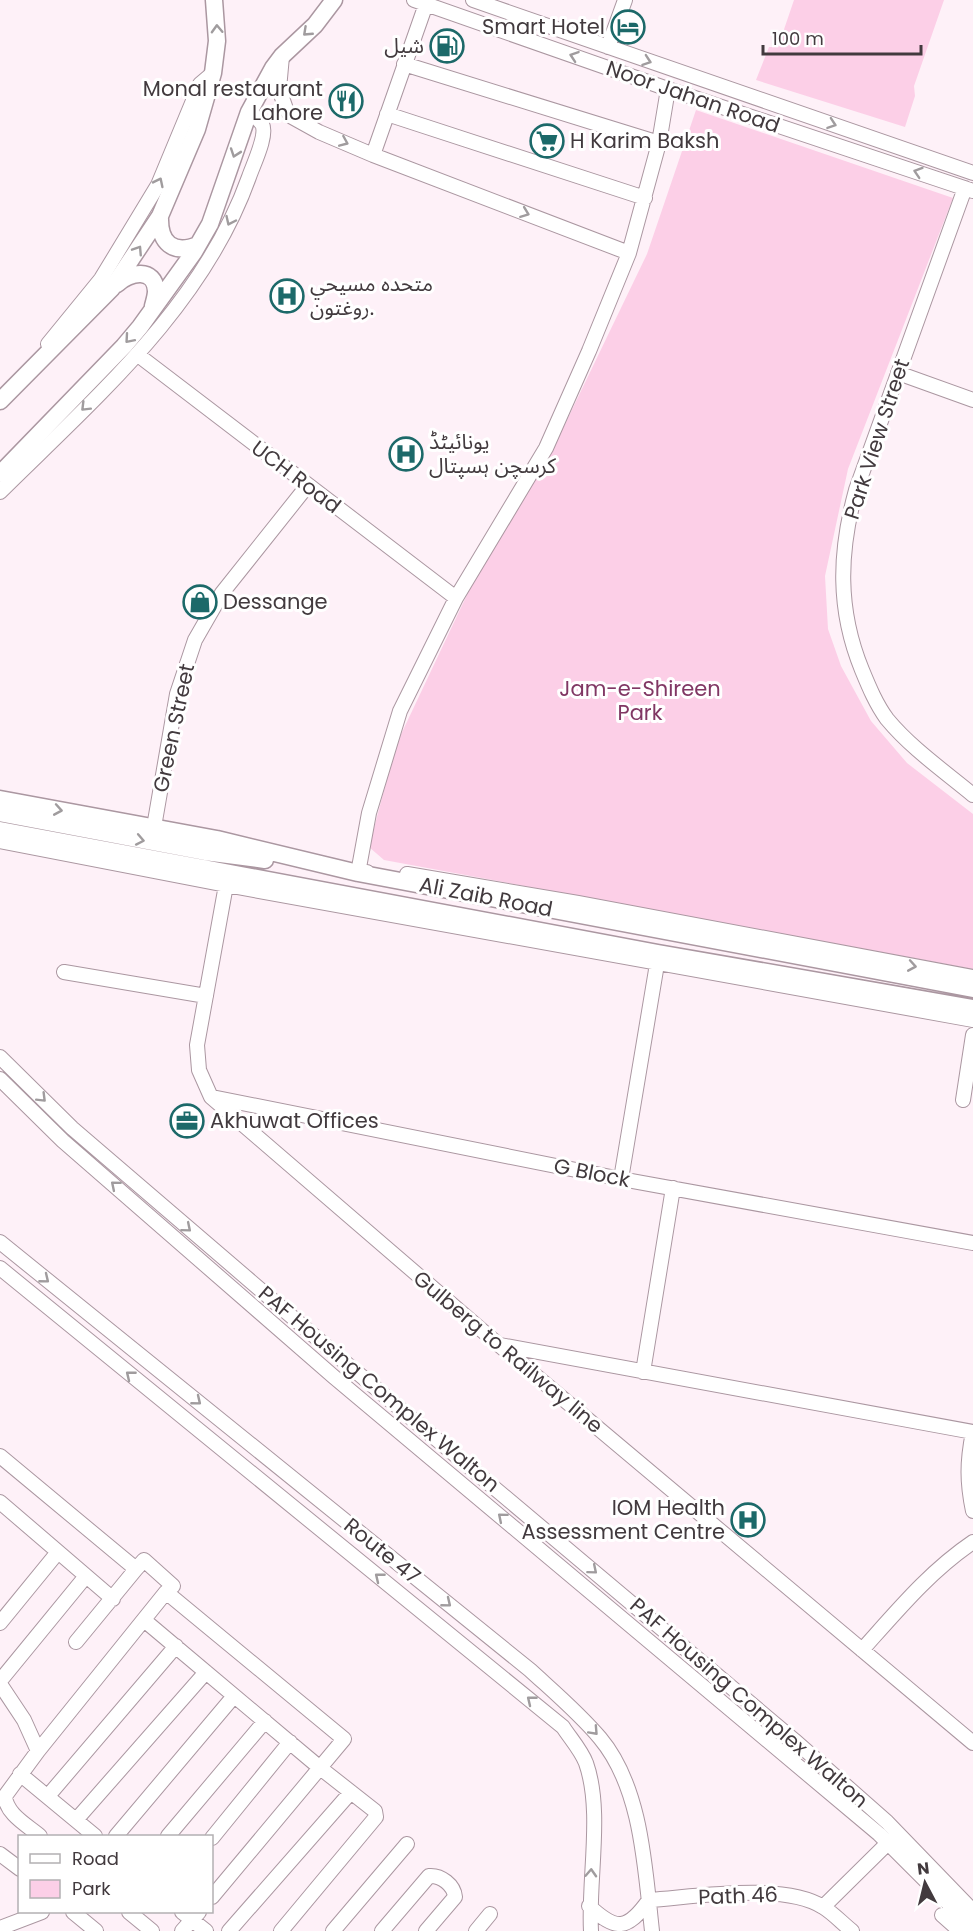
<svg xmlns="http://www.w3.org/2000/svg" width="973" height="1931" font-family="Poppins,'Noto Sans Arabic',sans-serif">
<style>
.green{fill:#fccfe7}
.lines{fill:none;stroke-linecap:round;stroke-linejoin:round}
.minor-casing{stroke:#ab97a1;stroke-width:16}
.major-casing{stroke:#ab97a1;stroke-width:19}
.minor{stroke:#fff;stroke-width:14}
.major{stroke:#fff;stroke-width:16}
.oneway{stroke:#a09c9e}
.labels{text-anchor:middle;stroke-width:6;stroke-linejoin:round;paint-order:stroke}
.poi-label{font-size:21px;fill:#423a3e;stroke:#fff;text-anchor:start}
.street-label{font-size:21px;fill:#423a3e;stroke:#fff}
.park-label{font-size:21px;fill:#813764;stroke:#fff}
</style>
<rect width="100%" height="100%" fill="#fef1f8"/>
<path class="green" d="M794 0H944L914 86 915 96 905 127 756 80 769 47H778Z
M696 110 953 198 848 469 825 576 828 629 841 666 871 721 907 763 973 814V969L384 860 369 847 396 745 474 580 553 449 647 254Z"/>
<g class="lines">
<defs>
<path id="minor" d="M414 0 668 89 973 191
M473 0 973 173
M608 47 625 0
M282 56 279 89 286 109 292 117 319 132 373 155 629 253
M404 64 659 143
M387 114 645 198
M373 155 426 4
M965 188 856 490C839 552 837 609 862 670 869 687 876 704 887 719 911 748 944 771 973 795
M48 344 101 279 158 185 200 84 213 73
M138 355 456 598
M898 373 973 400
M0 492C95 398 203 306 249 177 253 165 268 135 262 124 259 120 253 115 249 112
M154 827 177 694 195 640 222 593 308 485
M0 841 226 885 973 1020
M367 872 358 873 369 813 400 711 456 598 546 448 589 351 629 253 659 143 668 89
M407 874 578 903 973 977
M226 885 197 1045 199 1070 211 1097 499 1345 973 1743
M64 972 206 996
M0 1057 72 1128 347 1364 794 1740 887 1822 973 1911
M0 1079 63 1141 334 1377 879 1834 973 1928
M212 1097 621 1179 973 1243
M963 1100 973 1035
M621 1179 657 964
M0 1242 530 1670C554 1692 579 1713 600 1738 642 1788 645 1869 652 1931
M0 1268 563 1727C570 1738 581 1750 586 1763 603 1811 588 1879 591 1931
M500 1345 973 1432
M643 1372 673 1188
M973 1432C967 1462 967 1482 973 1511
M0 1456 136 1569 144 1560 173 1586 166 1592 344 1739 212 1897
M0 1502 113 1599
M144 1620 319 1767 375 1811 376 1817 281 1931
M0 1623 58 1552
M76 1642 136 1569
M862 1650C897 1611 930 1571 973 1542
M0 1681 86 1576
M0 1684 24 1720 38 1751
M20 1774 95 1836
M48 1796 176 1646
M76 1820 206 1672
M40 1836C27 1825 6 1814 5 1796L38 1751 166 1592
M116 1836 234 1696
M168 1836 265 1721
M212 1838 290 1742
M0 1854 20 1869
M589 1906C616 1931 627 1931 649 1900 695 1897 784 1882 823 1907 833 1913 842 1923 852 1931
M823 1907 894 1837
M73 1912 96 1931
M129 1912 152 1931
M182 1912 206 1931
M942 1915 960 1931
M0 1928 42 1912
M182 1931 199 1912
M229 1931 351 1792
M333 1931 407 1844
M382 1931 429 1876C441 1875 454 1885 455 1897L426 1931
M476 1931 490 1914"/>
<path id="major" d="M160 216C159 243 173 255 198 245
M117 284C129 272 155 267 156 291 156 296 154 302 153 306
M0 401 112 288 160 216 197 129 213 73 217 41 214 0
M0 474 124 346 140 327 194 252 210 224 249 112 273 68 282 56 315 25 334 0
M0 799 217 839 358 873 973 989
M0 813 205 852 265 860
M0 830 658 953 973 1008"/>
</defs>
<use href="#minor" class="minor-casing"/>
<use href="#major" class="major-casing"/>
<use href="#minor" class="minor"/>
<use href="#major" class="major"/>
</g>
<defs><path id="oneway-chevron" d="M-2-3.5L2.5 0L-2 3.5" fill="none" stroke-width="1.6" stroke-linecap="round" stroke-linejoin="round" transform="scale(1.5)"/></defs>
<g class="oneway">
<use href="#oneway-chevron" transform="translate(217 29) rotate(-92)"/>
<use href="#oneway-chevron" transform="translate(307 32) rotate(137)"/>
<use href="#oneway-chevron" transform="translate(574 56) rotate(-161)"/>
<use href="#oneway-chevron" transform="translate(647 61) rotate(19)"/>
<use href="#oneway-chevron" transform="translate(832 124) rotate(19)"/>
<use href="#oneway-chevron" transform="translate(344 142) rotate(23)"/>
<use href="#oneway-chevron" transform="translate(235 153) rotate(109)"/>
<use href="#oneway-chevron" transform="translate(918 172) rotate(-162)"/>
<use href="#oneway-chevron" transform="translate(159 182) rotate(-64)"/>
<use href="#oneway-chevron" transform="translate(525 213) rotate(21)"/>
<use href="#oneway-chevron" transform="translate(230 221) rotate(115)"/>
<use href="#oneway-chevron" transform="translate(138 250) rotate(-57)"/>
<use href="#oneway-chevron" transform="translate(129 339) rotate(131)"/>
<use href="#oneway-chevron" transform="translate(85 407) rotate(135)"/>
<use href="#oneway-chevron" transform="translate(58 810) rotate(10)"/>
<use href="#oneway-chevron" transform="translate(140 840) rotate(11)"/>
<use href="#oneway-chevron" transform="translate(912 966) rotate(10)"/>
<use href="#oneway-chevron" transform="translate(42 1098) rotate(45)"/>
<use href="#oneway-chevron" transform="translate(115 1185) rotate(-140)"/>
<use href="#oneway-chevron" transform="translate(187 1228) rotate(40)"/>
<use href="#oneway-chevron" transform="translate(45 1279) rotate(39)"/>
<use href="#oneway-chevron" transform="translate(130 1375) rotate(-141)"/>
<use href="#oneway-chevron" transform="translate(197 1401) rotate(39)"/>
<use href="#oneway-chevron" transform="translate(502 1517) rotate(-140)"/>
<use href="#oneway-chevron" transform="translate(593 1570) rotate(40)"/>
<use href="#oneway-chevron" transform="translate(379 1577) rotate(-141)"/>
<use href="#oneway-chevron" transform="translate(447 1603) rotate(39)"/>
<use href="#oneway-chevron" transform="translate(531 1700) rotate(-141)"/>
<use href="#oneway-chevron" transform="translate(594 1731) rotate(47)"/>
<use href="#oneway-chevron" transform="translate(591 1873) rotate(-87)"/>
</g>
<defs>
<symbol id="hotel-ring" viewBox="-11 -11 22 22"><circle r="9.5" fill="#fff" stroke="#1c6969" stroke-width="1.5"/><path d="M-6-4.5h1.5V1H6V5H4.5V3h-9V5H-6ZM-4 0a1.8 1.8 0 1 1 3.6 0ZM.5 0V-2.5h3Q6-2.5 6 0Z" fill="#1c6969"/></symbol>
<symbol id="fuel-ring" viewBox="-11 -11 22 22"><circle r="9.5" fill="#fff" stroke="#1c6969" stroke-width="1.5"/><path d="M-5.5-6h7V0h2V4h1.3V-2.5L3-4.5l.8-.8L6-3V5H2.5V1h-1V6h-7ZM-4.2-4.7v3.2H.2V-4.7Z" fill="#1c6969"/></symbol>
<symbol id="restaurant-ring" viewBox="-11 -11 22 22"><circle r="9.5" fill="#fff" stroke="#1c6969" stroke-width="1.5"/><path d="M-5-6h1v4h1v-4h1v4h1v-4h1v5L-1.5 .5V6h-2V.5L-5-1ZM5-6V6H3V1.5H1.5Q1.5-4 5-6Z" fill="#1c6969"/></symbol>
<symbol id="supermarket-ring" viewBox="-11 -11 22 22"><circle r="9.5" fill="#fff" stroke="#1c6969" stroke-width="1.5"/><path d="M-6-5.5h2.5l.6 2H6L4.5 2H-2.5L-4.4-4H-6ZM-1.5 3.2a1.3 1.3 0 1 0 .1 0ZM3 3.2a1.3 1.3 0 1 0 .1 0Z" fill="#1c6969"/></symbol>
<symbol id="hospital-ring" viewBox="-11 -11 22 22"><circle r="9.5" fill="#fff" stroke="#1c6969" stroke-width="1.5"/><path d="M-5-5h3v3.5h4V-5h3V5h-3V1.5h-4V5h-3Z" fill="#1c6969"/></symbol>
<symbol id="shop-ring" viewBox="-11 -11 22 22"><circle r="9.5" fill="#fff" stroke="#1c6969" stroke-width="1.5"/><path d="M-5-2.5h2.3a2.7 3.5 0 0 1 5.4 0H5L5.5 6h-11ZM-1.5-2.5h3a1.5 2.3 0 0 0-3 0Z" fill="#1c6969"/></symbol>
<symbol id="office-ring" viewBox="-11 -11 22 22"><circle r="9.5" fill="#fff" stroke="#1c6969" stroke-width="1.5"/><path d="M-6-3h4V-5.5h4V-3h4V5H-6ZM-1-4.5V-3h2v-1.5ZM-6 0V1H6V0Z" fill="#1c6969"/></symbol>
</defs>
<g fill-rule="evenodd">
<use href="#hotel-ring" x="609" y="8" width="38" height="38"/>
<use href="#fuel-ring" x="428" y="27" width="38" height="38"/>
<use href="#restaurant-ring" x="327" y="82" width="38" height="38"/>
<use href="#supermarket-ring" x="528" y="122" width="38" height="38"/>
<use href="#hospital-ring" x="268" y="277" width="38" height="38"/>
<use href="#hospital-ring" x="387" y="435" width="38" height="38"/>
<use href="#shop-ring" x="181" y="583" width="38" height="38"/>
<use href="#office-ring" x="168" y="1102" width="38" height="38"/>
<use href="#hospital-ring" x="729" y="1501" width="38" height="38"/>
</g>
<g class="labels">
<g class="poi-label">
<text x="605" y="34" text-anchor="end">Smart Hotel</text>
<text x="424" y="53" text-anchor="end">شیل</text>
<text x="323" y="96" text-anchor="end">Monal restaurant<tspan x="323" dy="24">Lahore</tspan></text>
<text x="570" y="148">H Karim Baksh</text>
<text x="310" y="291">متحده مسیحي<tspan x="310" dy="24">روغتون.</tspan></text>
<text x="429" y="449">یونائیٹڈ<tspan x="429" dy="24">کرسچن ہسپتال</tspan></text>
<text x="223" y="609">Dessange</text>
<text x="210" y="1128">Akhuwat Offices</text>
<text x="725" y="1515" text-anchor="end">IOM Health<tspan x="725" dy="24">Assessment Centre</tspan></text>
</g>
<g class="street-label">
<text transform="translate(693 97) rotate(19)" y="7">Noor Jahan Road</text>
<text transform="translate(877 439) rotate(-72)" y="7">Park View Street</text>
<text transform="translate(296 477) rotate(37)" y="7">UCH Road</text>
<text transform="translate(174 728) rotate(-78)" y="7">Green Street</text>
<text transform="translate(486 897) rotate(11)" y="7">Ali Zaib Road</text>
<text transform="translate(592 1173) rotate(11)" y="7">G Block</text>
<text transform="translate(508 1352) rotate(40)" y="7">Gulberg to Railway line</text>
<text transform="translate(379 1389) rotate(40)" y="7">PAF Housing Complex Walton</text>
<text transform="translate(382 1551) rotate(39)" y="7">Route 47</text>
<text transform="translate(749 1703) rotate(41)" y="7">PAF Housing Complex Walton</text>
<text transform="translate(738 1896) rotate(-2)" y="7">Path 46</text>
</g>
<g class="park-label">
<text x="640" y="696">Jam-e-Shireen<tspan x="640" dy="24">Park</tspan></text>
</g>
</g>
<rect x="18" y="1835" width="195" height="78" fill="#ffffff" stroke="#b3b0b2" stroke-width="1.5"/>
<rect x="30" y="1854" width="30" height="9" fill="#ffffff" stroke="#b3b0b2" stroke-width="1.5"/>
<text x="72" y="1865" font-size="18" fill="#423a3e">Road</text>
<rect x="30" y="1880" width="30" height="18" fill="#fccfe7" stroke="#b3b0b2" stroke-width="1.5"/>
<text x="72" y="1895" font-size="18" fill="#423a3e">Park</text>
<g transform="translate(925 1883) rotate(353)" stroke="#ffffff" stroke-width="4.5" paint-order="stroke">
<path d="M0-4.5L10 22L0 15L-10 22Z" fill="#423a3e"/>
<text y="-9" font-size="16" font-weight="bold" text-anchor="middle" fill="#423a3e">N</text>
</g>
<path d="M763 45v9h158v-9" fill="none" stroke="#423a3e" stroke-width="3"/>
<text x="772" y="45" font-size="18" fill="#423a3e" stroke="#ffffff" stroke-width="4.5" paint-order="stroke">100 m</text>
</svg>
